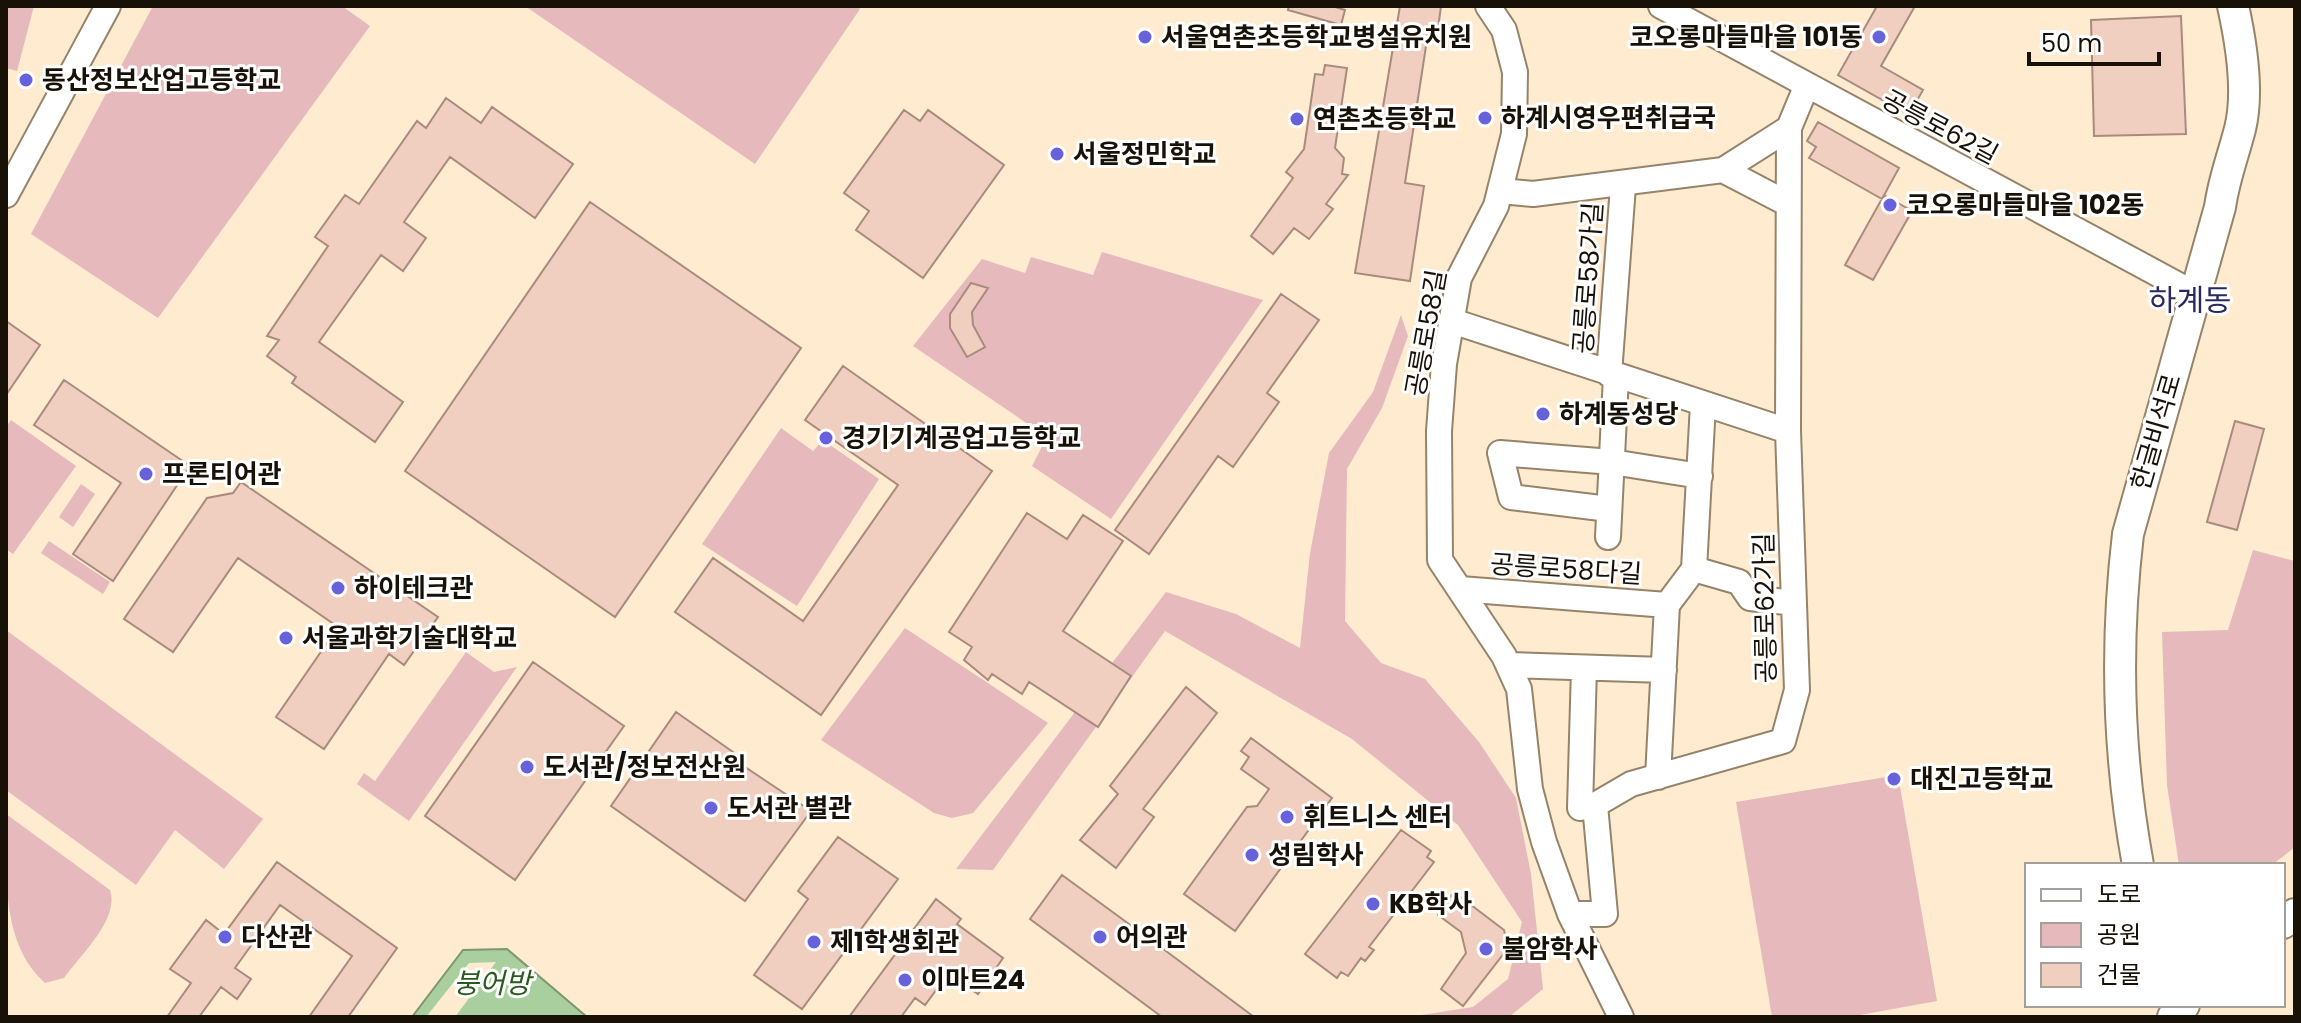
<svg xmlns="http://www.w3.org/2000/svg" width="2301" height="1023" font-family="Poppins,'Noto Sans KR',sans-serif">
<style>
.green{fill:#e6b9bc}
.water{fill:#a9cf9f;stroke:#7e9672;stroke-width:2}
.pier{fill:#feebd0}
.building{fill:#f0cfc0;stroke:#a98b7d;stroke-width:2}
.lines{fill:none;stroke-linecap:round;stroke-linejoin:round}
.minor-casing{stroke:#95836a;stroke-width:28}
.major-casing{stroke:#95836a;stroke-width:34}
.minor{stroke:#fff;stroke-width:24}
.major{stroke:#fff;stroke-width:30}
.poi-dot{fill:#6762db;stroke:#fff;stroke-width:3}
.labels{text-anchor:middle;stroke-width:6;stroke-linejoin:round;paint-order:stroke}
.poi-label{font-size:26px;font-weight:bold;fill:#181108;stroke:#fff;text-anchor:start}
.street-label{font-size:26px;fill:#181108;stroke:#fff}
.water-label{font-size:28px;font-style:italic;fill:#29591c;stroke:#fff}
.quarter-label{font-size:30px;fill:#2a2862;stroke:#fff}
</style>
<rect width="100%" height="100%" fill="#feebd0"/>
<path class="green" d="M6 6H34L17 71 6 68Z
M153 6H342L370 26 158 318 31 234Z
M525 6H856L860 9 755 164Z
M1102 252 1263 300 1111 519 1032 466 1047 437 913 346 982 259 1025 273 1031 257 1093 275Z
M1401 315 1408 336 1382 408 1347 469 1345 621 1381 663 1425 679 1479 742 1516 798 1531 874 1543 989 1509 1017H1409L1473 1007 1508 979 1522 922 1458 825 1352 739 1165 631 993 870 956 869 1166 592 1236 614 1300 648 1310 553 1329 453 1373 392Z
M11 420 76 466 13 554 6 549V427Z
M781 428 813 451 823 440 879 479 797 606 702 544Z
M81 484 95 494 73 527 59 517Z
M49 541 110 582 103 594 41 553Z
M2253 550 2295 561V847L2272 865H2179L2167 785 2162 632 2228 630Z
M905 628 1048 723 973 813 952 818 934 813 821 740Z
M6 630 263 819 224 869 175 830 136 885 6 790Z
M466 652 494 672 517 667 409 821 357 784 364 773 375 781Z
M1898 775 1937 1001 1849 1017H1772L1736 802Z
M6 814 110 890C120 919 80 955 64 978L45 983C0 944 6 869 6 814Z"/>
<path class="water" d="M507 949 587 1017H412L463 950Z"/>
<path class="pier" d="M496 962 455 1017H426L469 963Z"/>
<path class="building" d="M1289 6H1332L1345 10 1341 25 1288 10Z
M1400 6H1441L1438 29 1431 28 1428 33 1405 183 1424 186 1410 281 1355 273Z
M1877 6H1915L1881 66 1923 90 1909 115 1838 75Z
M2181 16 2186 134 2094 136 2091 20Z
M1325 65 1347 68 1335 148 1344 158 1342 174 1348 175 1326 204 1333 209 1309 239 1294 228 1273 254 1251 236 1293 178 1286 172 1304 149 1315 74 1323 75Z
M446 98 481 123 492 107 573 164 535 218 450 157 404 222 426 238 403 271 381 255 319 342 403 402 375 442 292 383 296 377 267 356 279 340 267 336 328 246 315 237 345 195 359 204 417 121 426 128Z
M904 110 920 121 928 110 1004 165 923 278 856 230 869 211 844 193Z
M1818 122 1899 168 1882 199 1809 158 1816 147 1807 141Z
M1884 195 1912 211 1873 280 1845 265Z
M590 202 801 348 615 617 405 471Z
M971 283 988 288 972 312 973 325 985 347 967 357 950 328V314Z
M1281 294 1319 320 1267 393 1279 402 1233 467 1218 456 1149 554 1115 530Z
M6 321 40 345 6 395Z
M843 366 992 471 821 715 675 612 713 558 803 621 898 485 805 420Z
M64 380 190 466 113 581 73 554 121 483 34 425Z
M2235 421 2264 429 2237 530 2207 522Z
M241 482 438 617 404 665 389 654 324 749 276 717 338 627 238 558 173 652 124 619 207 498 233 493Z
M1027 513 1067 539 1083 515 1123 541 1063 631 1131 676 1098 727 1029 682 1022 694 992 674 988 680 964 660 972 647 949 632Z
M533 662 624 726 515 880 425 816Z
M1186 687 1217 713 1143 809 1154 817 1116 868 1080 840 1118 794 1110 786Z
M676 712 733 752 730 757 811 811 745 901 611 806Z
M1251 738 1332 798 1235 931 1184 894 1247 807 1257 806 1269 789 1241 769 1249 757 1241 751Z
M1401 830 1431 851 1427 857 1434 862 1369 947 1374 950 1365 961 1361 958 1348 976 1341 972 1337 978 1305 954Z
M838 837 898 879 802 1009 754 975 808 899 798 891Z
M277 862 397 948 348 1017H309L352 956 280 905 235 968 251 979 237 999 221 987 199 1017H167L191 983 170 969 206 920 224 934Z
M1062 875 1170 954 1254 1017H1162L1030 919Z
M1454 892 1504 930 1508 948 1463 1006 1441 989 1466 953 1461 932 1438 915Z
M936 899 961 919 957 924 1003 958 978 994 948 974 925 1005 915 998 901 1017H849Z"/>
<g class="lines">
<defs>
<path id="minor" d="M1488 6 1504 30 1515 72 1514 134 1496 206 1459 278 1444 364 1439 431 1440 560 1504 656 1519 689 1530 789 1544 842 1570 914 1621 1017
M1661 6 2195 294
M1723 170 1789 128
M1501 191 1533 194 1723 170 1788 204
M6 195 108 6
M1452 321 1788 431
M1609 374 1623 186
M1609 509 1511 497 1500 453 1612 462 1700 476
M1608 537 1616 376
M1694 569 1703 404
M1694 569 1739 582 1750 598 1794 603
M1460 589 1667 605
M1508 665 1664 670
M1658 777 1667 605 1694 569
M1580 808 1584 668
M1570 914H1605L1595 805 1631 784 1783 741 1797 690 1788 431 1789 128 1806 87"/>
<path id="major" d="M2138 865C2118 756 2115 644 2128 534L2220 207C2224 179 2233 156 2240 129 2249 93 2241 42 2233 6
M2283 923 2295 914
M2173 1017 2184 1005"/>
</defs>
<use href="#minor" class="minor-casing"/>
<use href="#major" class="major-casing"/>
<use href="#minor" class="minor"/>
<use href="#major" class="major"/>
</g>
<g class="poi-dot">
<circle cx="1145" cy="37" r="8"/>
<circle cx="1879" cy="37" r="8"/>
<circle cx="26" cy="80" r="8"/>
<circle cx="1485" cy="118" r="8"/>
<circle cx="1297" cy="119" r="8"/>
<circle cx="1057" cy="154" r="8"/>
<circle cx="1890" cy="205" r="8"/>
<circle cx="1543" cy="414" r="8"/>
<circle cx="826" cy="438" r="8"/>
<circle cx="146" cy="474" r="8"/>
<circle cx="338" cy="588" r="8"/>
<circle cx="286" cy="638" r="8"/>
<circle cx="527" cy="767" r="8"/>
<circle cx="1894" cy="779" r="8"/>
<circle cx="711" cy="808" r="8"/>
<circle cx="1287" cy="817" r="8"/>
<circle cx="1252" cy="855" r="8"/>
<circle cx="1373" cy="904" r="8"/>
<circle cx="225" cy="937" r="8"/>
<circle cx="1100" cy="937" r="8"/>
<circle cx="814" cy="942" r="8"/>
<circle cx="1486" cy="949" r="8"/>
<circle cx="905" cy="980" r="8"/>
</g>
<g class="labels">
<g class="poi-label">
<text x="1161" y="46">서울연촌초등학교병설유치원</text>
<text x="1863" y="46" text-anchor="end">코오롱마들마을 101동</text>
<text x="42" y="89">동산정보산업고등학교</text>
<text x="1501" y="127">하계시영우편취급국</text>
<text x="1313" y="128">연촌초등학교</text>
<text x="1073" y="163">서울정민학교</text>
<text x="1906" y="214">코오롱마들마을 102동</text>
<text x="1559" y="423">하계동성당</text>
<text x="842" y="447">경기기계공업고등학교</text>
<text x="162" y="483">프론티어관</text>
<text x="354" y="597">하이테크관</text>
<text x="302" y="647">서울과학기술대학교</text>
<text x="543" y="776">도서관/정보전산원</text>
<text x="1910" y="788">대진고등학교</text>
<text x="727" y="817">도서관 별관</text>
<text x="1303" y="826">휘트니스 센터</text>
<text x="1268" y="864">성림학사</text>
<text x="1389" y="913">KB학사</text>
<text x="241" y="946">다산관</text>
<text x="1116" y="946">어의관</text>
<text x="830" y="951">제1학생회관</text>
<text x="1502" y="958">불암학사</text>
<text x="921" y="989">이마트24</text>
</g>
<g class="street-label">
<text transform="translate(1940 127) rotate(28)" y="9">공릉로62길</text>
<text transform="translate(1588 278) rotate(-86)" y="9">공릉로58가길</text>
<text transform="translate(1426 333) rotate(-80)" y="9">공릉로58길</text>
<text transform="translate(2156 432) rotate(-74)" y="9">한글비석로</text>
<text transform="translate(1566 569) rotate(4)" y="9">공릉로58다길</text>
<text transform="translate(1765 608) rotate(-91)" y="9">공릉로62가길</text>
</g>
<g class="water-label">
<text x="492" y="993">붕어방</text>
</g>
<g class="quarter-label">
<text x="2190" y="311">하계동</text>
</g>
</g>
<rect width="2301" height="1023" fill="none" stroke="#181108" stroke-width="16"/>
<rect x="2025" y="863" width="260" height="144" fill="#ffffff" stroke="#a3a09c" stroke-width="2"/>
<rect x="2041" y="889" width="40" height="12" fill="#ffffff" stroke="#a3a09c" stroke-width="2"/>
<text x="2097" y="903" font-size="24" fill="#181108">도로</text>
<rect x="2041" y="923" width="40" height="24" fill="#e6b9bc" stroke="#a3a09c" stroke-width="2"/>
<text x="2097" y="943" font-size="24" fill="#181108">공원</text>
<rect x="2041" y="963" width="40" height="24" fill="#f0cfc0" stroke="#a3a09c" stroke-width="2"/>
<text x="2097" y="983" font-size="24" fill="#181108">건물</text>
<path d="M2029 52v12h130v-12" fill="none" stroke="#181108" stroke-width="4"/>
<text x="2041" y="52" font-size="24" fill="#181108" stroke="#ffffff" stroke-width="6" paint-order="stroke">50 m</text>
</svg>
